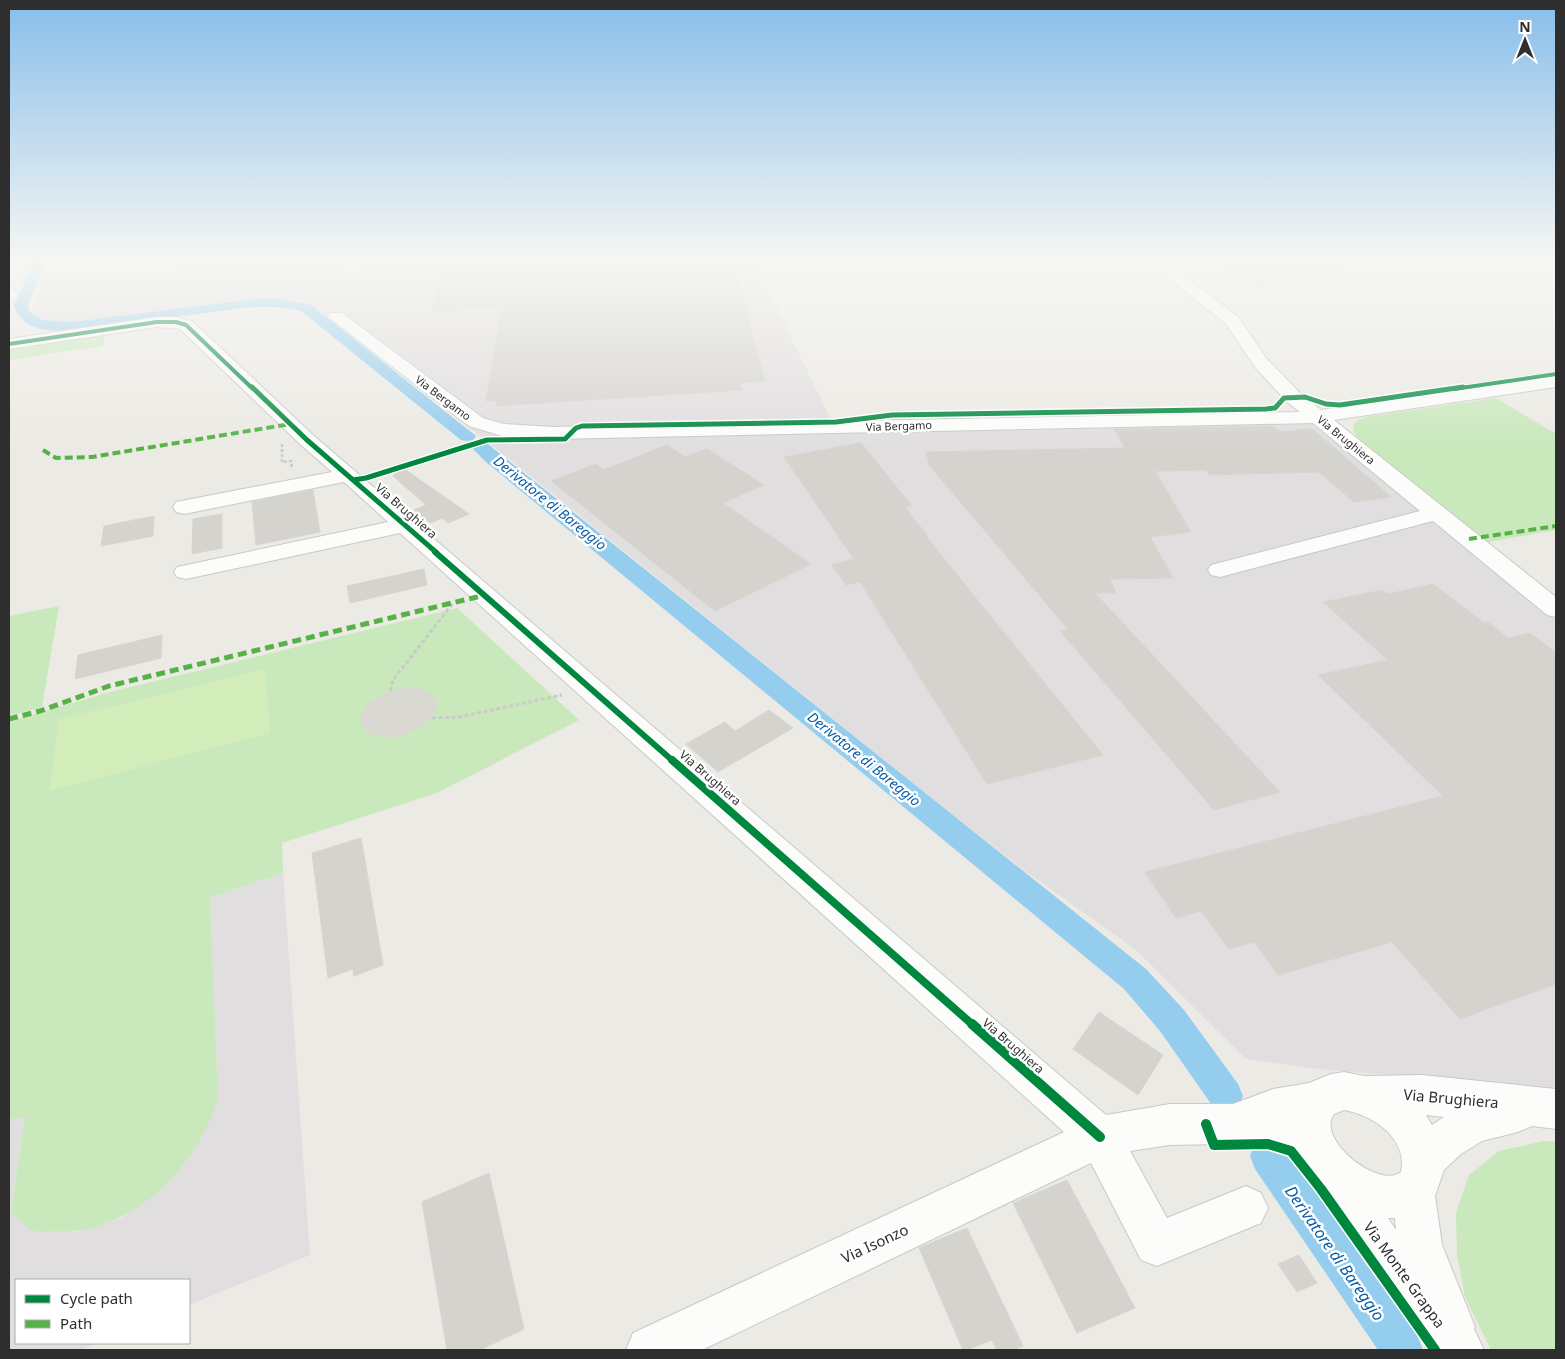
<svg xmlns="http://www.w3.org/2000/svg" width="1565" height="1359" font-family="'Noto Sans',sans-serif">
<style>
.industrial{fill:#e1dedf}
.green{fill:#c9e8bc}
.pitch{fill:#d3edba}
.plaza{fill:#dad8d2}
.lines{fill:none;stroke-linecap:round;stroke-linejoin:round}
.canal{fill:#95cdef;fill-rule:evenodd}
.building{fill:#d5d3ce;stroke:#d7d5d0}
.minor-casing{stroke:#c9c8c9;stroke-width:2}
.path-far1{stroke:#cacac9;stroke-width:2.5;stroke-dasharray:3 2;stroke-linecap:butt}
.path{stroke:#cacac9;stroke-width:3;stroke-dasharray:4 2.5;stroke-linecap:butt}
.minor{fill:#fcfcfb;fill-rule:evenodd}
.quiet-far1{stroke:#56b246;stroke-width:4;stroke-dasharray:8 4;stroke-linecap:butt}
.quiet{stroke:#56b246;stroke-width:5;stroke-dasharray:9 5;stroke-linecap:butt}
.cycleway-far4-casing{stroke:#fff;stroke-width:5.5}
.cycleway-far3-casing{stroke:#fff;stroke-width:8}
.cycleway-far2-casing{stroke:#fff;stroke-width:9}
.cycleway-far1-casing{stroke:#fff;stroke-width:11}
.cycleway-casing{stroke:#fff;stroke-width:13}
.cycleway-far4{stroke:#00873e;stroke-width:4}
.cycleway-far3{stroke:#00873e;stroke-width:5}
.cycleway-far2{stroke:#00873e;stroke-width:6}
.cycleway-far1{stroke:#00873e;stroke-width:8}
.cycleway{stroke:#00873e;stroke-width:10}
.labels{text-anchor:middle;stroke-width:5;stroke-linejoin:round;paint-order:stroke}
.far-street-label{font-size:11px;fill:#2e2e2e;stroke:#fff}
.street-label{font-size:12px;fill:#2e2e2e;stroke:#fff}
.water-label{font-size:14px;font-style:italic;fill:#085da8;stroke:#fff}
.near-street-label{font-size:15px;fill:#2e2e2e;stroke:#fff}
.near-water-label{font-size:16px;font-style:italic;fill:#085da8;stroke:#fff}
</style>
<rect width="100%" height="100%" fill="#eceae4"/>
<path class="industrial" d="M362 258H753L833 424 1306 414 1556 619V1089L1318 1069 1246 1059 1136 950 1020 867 942 806 493 446 317 309 292 301 263 300 77 323 38 319 31 310 35 296 45 275 344 260 335 281 350 280Z
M1213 258H1398L1262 287 1257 286 1232 273Z
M283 873 310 1255 189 1305V1280H16V1343H98L80 1350H9V1120L25 1115 11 1212 74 1232 122 1218 166 1185 218 1097 210 897Z"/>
<path class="green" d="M105 333 103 346 9 360V345Z
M1496 398 1556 434V530L1488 542 1358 438 1354 432 1353 426 1357 421 1365 417Z
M59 606 42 707 9 716V616Z
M457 608 579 720 437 793 282 843 283 873 210 897 218 1097C200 1164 132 1235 58 1231 51 1231 38 1233 31 1230 24 1226 17 1217 11 1212L25 1116 9 1120V722L110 692Z
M1544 1141 1556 1142V1350H1491L1465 1297 1457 1255 1456 1213 1469 1175 1499 1151Z"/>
<path class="pitch" d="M265 669 270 733 49 791 59 719Z"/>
<path class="plaza" d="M414 687 424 690 432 695 436 702V710L432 718 424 726 401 736 388 738 377 736 368 732 362 726 361 718 363 710 369 702 390 691Z"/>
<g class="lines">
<path class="canal" d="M35 258H47L28 306 30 312 41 320 72 322 255 299H281L311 305 476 436 473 440 467 441 461 440 301 311C281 306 262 306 242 308L79 330C54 332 24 333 14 306Z
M478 440 484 441 1146 969 1184 1010 1238 1084 1243 1096 1238 1108 1226 1113 1214 1108 1160 1031 1124 989 486 462 469 445 472 441Z
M1268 1138 1281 1143 1417 1335 1423 1350H1378L1255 1169 1250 1156 1255 1143Z"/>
</g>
<path class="building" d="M391 258H733L765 381 740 383 742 390 496 406 497 400 486 401 502 307 432 311 443 274 382 277Z
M1272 426 1281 432 1311 428 1391 497 1354 502 1319 472 1209 475 1206 470 1155 471 1191 532 1150 537 1173 578 1110 579 1116 593H1095L1280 792 1214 810 1060 631 1068 629 929 465 926 452 1125 448 1114 429Z
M861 443 912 506 905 507 927 535H925L1103 755 987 784 860 582 846 585 832 565 854 559 784 457Z
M667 445 685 457 707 449 764 485 723 503 811 564 715 611 551 481 596 464 604 470Z
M400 466 469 514 448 523 442 518 431 523 414 510 426 505 393 476Z
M313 490 320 532 256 545 252 502Z
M222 514V548L192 554 193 519Z
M154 516 153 536 101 546 104 526Z
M424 569 427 585 350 603 347 586Z
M1433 584 1484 623 1488 622 1508 638 1530 633 1556 653V984L1460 1019 1392 942 1278 975 1254 942 1229 949 1201 911 1176 918 1145 872 1443 796 1318 675 1388 660 1323 602 1383 590 1388 594Z
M162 635 161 658 75 679 78 655Z
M769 710 793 728 718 772 686 744 725 722 735 731Z
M361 838 383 965 354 976 353 969 328 978 312 853Z
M1099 1012 1163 1055 1138 1095 1073 1049Z
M489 1173 524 1329 480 1350H447L422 1202Z
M1067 1180 1135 1308 1077 1333 1013 1203Z
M967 1228 1023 1346 1013 1350H997L992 1340 967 1350H963L919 1248Z
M1299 1255 1317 1283 1297 1292 1278 1264Z"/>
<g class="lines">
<defs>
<path id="minor" d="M1144 258H1161L1238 317 1267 359 1301 394 1321 410 1556 376V387L1334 420 1556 597V617L1547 615 1433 521 1220 577 1211 575 1208 570 1211 565 1420 511 1313 423 553 439 502 436 469 426 328 317 330 313H342L483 418 504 424 553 427 1300 412 1287 402 1255 367 1226 324Z
M9 287 15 289 17 297 15 300 9 302Z
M157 317H176L192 321 314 436 1106 1115 1170 1104H1233L1273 1089 1309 1083 1331 1074 1344 1072 1364 1076 1422 1075 1556 1089V1129L1532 1126 1518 1132 1482 1141 1461 1154 1444 1170 1435 1196 1442 1245 1475 1327 1474 1329 1484 1350H1430L1367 1265 1320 1187 1301 1163 1288 1156 1271 1150 1222 1144 1170 1145 1130 1151 1167 1218 1246 1186 1261 1193 1268 1208 1261 1223 1157 1266 1141 1260 1091 1163 702 1350H626L633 1333 1064 1132 400 533 186 579 177 577 174 572 177 567 388 522 344 482 184 514 176 512 173 507 176 502 332 472 300 444 180 329 157 327 9 349V339ZM1344 1110C1373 1115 1408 1138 1401 1172 1379 1190 1315 1139 1334 1114ZM1426 1115 1444 1117 1432 1125ZM1388 1218H1395L1396 1230Z"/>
</defs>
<use href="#minor" class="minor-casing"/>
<path class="path-far1" d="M282 444V462L291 461 292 469"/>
<path class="path" d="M390 691 393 680 453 603
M432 718 459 717 562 695"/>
<use href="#minor" class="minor"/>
<path class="quiet-far1" d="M43 450 56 458 92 457 290 424
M1469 539 1556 526"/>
<path class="quiet" d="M9 719 40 711 109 686 485 595"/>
<defs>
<path id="cycleway-far4" d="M9 344 157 322H176L186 325 253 389
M1454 389 1556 374"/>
<path id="cycleway-far3" d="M252 387 307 440 437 553
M353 480 366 478 487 440 565 439 576 428 582 426 836 422 892 415 1266 409 1275 408 1284 398 1305 397 1326 404 1340 405 1463 387"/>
<path id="cycleway-far2" d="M435 552 673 761"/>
<path id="cycleway-far1" d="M672 760 973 1025"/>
<path id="cycleway" d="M972 1024 1100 1137
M1206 1124 1214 1145 1268 1144 1291 1151 1321 1189 1435 1350"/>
</defs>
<use href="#cycleway-far4" class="cycleway-far4-casing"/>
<use href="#cycleway-far3" class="cycleway-far3-casing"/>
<use href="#cycleway-far2" class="cycleway-far2-casing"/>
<use href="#cycleway-far1" class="cycleway-far1-casing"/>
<use href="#cycleway" class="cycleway-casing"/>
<use href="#cycleway-far4" class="cycleway-far4"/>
<use href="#cycleway-far3" class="cycleway-far3"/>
<use href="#cycleway-far2" class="cycleway-far2"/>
<use href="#cycleway-far1" class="cycleway-far1"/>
<use href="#cycleway" class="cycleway"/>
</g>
<linearGradient id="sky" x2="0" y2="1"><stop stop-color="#87beeb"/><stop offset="0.58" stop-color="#f6f6f3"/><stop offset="1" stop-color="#f6f6f3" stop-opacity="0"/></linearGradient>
<rect width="1565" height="448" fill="url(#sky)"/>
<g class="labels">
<g class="far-street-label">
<text transform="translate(443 398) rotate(37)" y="4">Via Bergamo</text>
<text transform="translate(899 426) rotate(-2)" y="4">Via Bergamo</text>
<text transform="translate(1346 440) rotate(39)" y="4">Via Brughiera</text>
</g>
<g class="street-label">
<text transform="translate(406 511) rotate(41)" y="4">Via Brughiera</text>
<text transform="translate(710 778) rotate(41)" y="4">Via Brughiera</text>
<text transform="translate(1013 1046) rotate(41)" y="4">Via Brughiera</text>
</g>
<g class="water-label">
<text transform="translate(550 503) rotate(39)" y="5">Derivatore di Bareggio</text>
<text transform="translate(864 759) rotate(39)" y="5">Derivatore di Bareggio</text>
</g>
<g class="near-street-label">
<text transform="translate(1451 1099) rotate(5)" y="5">Via Brughiera</text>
<text transform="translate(875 1244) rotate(-25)" y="5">Via Isonzo</text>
<text transform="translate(1404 1275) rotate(54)" y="5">Via Monte Grappa</text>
</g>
<g class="near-water-label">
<text transform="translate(1335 1253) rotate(55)" y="6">Derivatore di Bareggio</text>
</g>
</g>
<rect width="1565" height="1359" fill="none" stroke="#2e2e2e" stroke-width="20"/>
<rect x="15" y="1279" width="175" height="65" fill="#ffffff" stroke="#ababab"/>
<rect x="25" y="1295" width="25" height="8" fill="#00873e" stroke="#ababab"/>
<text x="60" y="1304" font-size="15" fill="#2e2e2e">Cycle path</text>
<rect x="25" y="1320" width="25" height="8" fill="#56b246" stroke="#ababab"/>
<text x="60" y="1329" font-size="15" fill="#2e2e2e">Path</text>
<g transform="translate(1525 40)" stroke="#ffffff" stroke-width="4" paint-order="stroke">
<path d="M0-4L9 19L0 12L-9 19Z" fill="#2e2e2e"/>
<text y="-8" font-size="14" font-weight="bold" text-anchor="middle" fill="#2e2e2e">N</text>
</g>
</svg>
